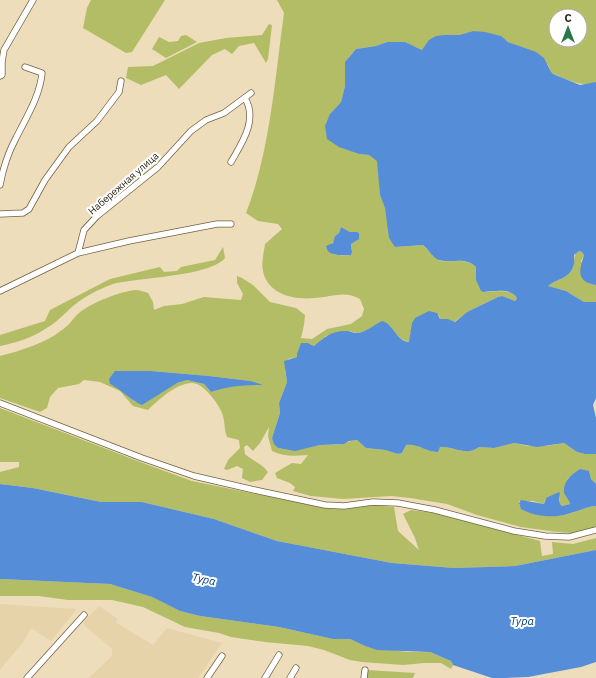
<svg xmlns="http://www.w3.org/2000/svg" width="596" height="678" font-family="'IBM Plex Sans',sans-serif">
<style>
.built{fill:#e7d3aa}
.green{fill:#b2bd65;fill-rule:evenodd}
.water{fill:#558dd8}
.lines{fill:none;stroke-linecap:round;stroke-linejoin:round}
.street-casing{stroke:#716244;stroke-width:7}
.street{stroke:#fff;stroke-width:5.5}
.labels{text-anchor:middle;stroke-width:4;stroke-linejoin:round;paint-order:stroke}
.street-label{font-size:10px;fill:#2b2518;stroke:#fff}
.water-label{font-size:11px;font-style:italic;fill:#003c7e;stroke:#fff}
</style>
<rect width="100%" height="100%" fill="#edddbb"/>
<path class="built" d="M0 604 77 609 51 641 31 628 24 641 0 670Z
M99 606 118 619 115 622 153 645 167 628 222 643 198 678H89L112 656V649L82 623Z"/>
<path class="green" d="M91 0H165L132 52 126 53 83 28 87 8Z
M277 0H596V82C581 88 567 79 553 74L551 73 548 65 518 46 508 42 500 36 473 31 459 35H445L422 50 416 47 387 42 376 46 356 49 345 62V86L341 102 330 114 349 150 359 154 369 155 378 161 380 195 385 207 387 221 395 247 423 245C427 249 432 255 437 259 446 266 463 255 476 267V280L484 292C496 292 510 288 517 298L515 301 502 296 498 297 467 312 454 322 448 319H440L439 315 410 333V342C400 341 396 333 390 326L357 333 349 331 326 336 314 346 308 343 297 357 288 359 285 370 287 382 279 403 280 413 272 438 278 448C295 452 304 448 320 445 328 444 335 445 342 444 347 443 351 440 357 440L366 448 385 450 398 454 402 453 406 445 412 444 434 452 439 449 440 447C455 446 466 457 479 447L494 448 514 443 527 446H546L564 443 577 452 585 454H596V484L591 479 589 471 568 478C560 496 569 491 570 504L562 506 559 502 560 494 545 499 544 504 533 501H519C519 509 524 511 531 513 543 516 556 517 569 514 578 511 586 507 596 506V527L572 533 557 532 521 527 477 515 447 504 410 498 391 496 343 499 311 496 293 491 295 487 290 483 277 478 275 473 292 463 301 464 308 455C295 456 284 457 272 451L268 436 269 427 260 443 253 451 247 445 244 447 245 454C253 461 262 464 268 472L262 480 250 482 242 478 243 469 237 466 227 470 224 469 228 460 240 448 239 440 227 437C224 430 225 420 222 413 218 403 204 384 193 383 178 382 158 400 148 410L133 406 120 391 100 382 84 380 79 384 58 388 50 397 47 408 40 412 0 398V356C22 350 44 344 62 330 69 326 73 318 79 313 91 303 121 291 136 290 140 290 144 292 148 293L153 302 154 310 164 306 182 304 204 297 241 300 243 294 237 283V276L242 278 253 285 270 302 296 308 305 315 304 325 301 338 312 339 327 329 351 324 362 316 364 309 360 299C345 290 331 297 315 298 294 300 268 295 263 271 261 263 264 252 265 244L282 229 278 224 258 221 246 213C270 152 275 78 284 13ZM556 16H580V40H556ZM341 227 350 232H357L359 233 357 240 351 244 352 249 351 255 345 256 333 254 331 244 334 241 335 236 339 233ZM115 371H151L209 376 251 381 261 385H241L226 387 211 392 204 384 187 380 177 383 135 402 120 389 110 384Z
M269 24 272 25 268 59 266 63 254 43 239 46 232 54 225 49 212 55 179 89 166 75 141 85 126 78 128 67 153 66 199 43 226 38 262 35Z
M186 35 197 42 166 58 152 49 159 37 169 42 178 41 181 36Z
M223 247 225 258C209 277 139 277 113 284 99 289 85 296 73 306 64 314 56 323 45 329 32 338 15 343 0 346V335L45 321 50 310 110 279 160 267 164 272 177 271 181 267 215 260Z
M578 251 582 252 584 255 581 261 590 284 596 285V302H584L566 291 547 286C556 280 567 279 572 269 576 263 572 256 578 251Z
M0 408 143 463 192 481 325 508 345 509 375 505 394 507 398 531 419 550 415 538 403 514 411 510 434 513 540 541 542 556 553 554 552 542 573 544 596 538V550L515 566 454 568 392 563 277 541 214 519 142 502H101L33 488 0 484V472L19 467V462H0Z
M0 579 110 584 152 597 180 611 200 616 279 627 333 639H350L365 646 407 652H430L451 661 453 665 451 669 441 663H424L403 665 362 662 350 660 324 650 308 646 265 642 231 637 219 633 185 627 143 607 112 600H68L39 596H0Z
M367 670 415 673 413 678H366Z"/>
<path class="water" d="M473 31 485 32 501 36 508 42 536 52 544 58 551 72 553 74 580 85 596 82V285C576 282 579 270 584 255L582 252 579 251 574 255C574 259 575 263 573 267 569 279 556 279 548 286L566 291 584 302H596V398L593 405 596 418V454H585L577 452 564 443 537 447 514 443 494 448 479 447C466 457 455 446 440 447L438 452C426 452 418 443 406 445L402 453 398 454 385 450 366 448 357 440 349 441 344 444 320 445 295 451 278 448 274 444 272 438 280 413 279 403 287 382 284 361 297 357V354L301 343H308L314 346C324 337 333 330 347 331 350 331 353 333 356 333 365 333 374 325 382 321 394 324 396 341 409 342L412 323 415 318 429 311 437 313 440 319H448L455 322 467 312 498 297 502 296 515 301 517 298C511 288 495 291 484 292L481 291 476 280V267C464 256 452 264 439 260 434 259 428 249 423 245L395 247 389 238 385 208 380 195 377 161 369 155 359 154 339 147 327 139 325 126 330 114 341 102 345 86V62L356 49 376 46 387 42H405L422 50 429 40 436 36 445 35H459Z
M341 227 350 232H357L359 233V239L351 244 352 252 351 255C346 256 332 255 329 252 327 251 327 248 326 246L333 243 335 236 339 233Z
M115 371H151L209 376 251 381 263 385C244 385 229 386 211 392L204 384 187 380 177 383 142 405C130 400 122 390 110 384L109 379Z
M580 469 589 471 591 479 596 484V506C586 507 578 511 568 514 553 518 535 517 521 509L519 503 521 500 544 504 546 498 559 492 560 494C559 500 558 502 562 506L570 504 569 501 564 493C563 481 571 475 580 469Z
M0 484 33 488 101 502H142L214 519 277 541 392 563 454 568 515 566 596 550V662L581 667 528 677 505 678H492L453 665 451 661 430 652 377 650 365 646 350 639H333L279 627 200 616 180 611 152 597 110 584 0 579Z"/>
<g class="lines">
<defs>
<path id="street" d="M0 76 2 75V62L4 50 33 0
M231 162C242 143 258 120 245 98
M0 185C3 168 8 153 16 138 26 118 40 96 42 73L25 67
M0 214 23 213 29 209 45 180 69 147 97 121 119 92 121 81
M78 253 84 230 97 216 158 167 191 131 206 120 224 113 251 93
M0 291 78 253 129 241 217 224H231
M0 403 142 458 194 476 259 491 325 505 344 506 373 502 398 503 435 510 514 531 545 536 569 537 596 530
M27 678 84 615
M207 678 222 656
M265 678 279 655
M290 678 296 668
M364 678 365 670"/>
</defs>
<use href="#street" class="street-casing"/>
<use href="#street" class="street"/>
</g>
<g class="labels">
<g class="street-label">
<text transform="translate(123 183) rotate(-41)" y="4">Набережная улица</text>
</g>
<g class="water-label">
<text transform="translate(204 579) rotate(12)" y="4">Тура</text>
<text x="522" y="625">Тура</text>
</g>
</g>
<g transform="translate(568 28)"><circle r="19" fill="#ffffff" stroke="#aaa8a3"/>
<path d="M0-3L7 15L0 10L-7 15Z" fill="#2a7848"/>
<text y="-6" font-size="11" font-weight="bold" text-anchor="middle" fill="#2b2518">С</text>
</g>
</svg>
